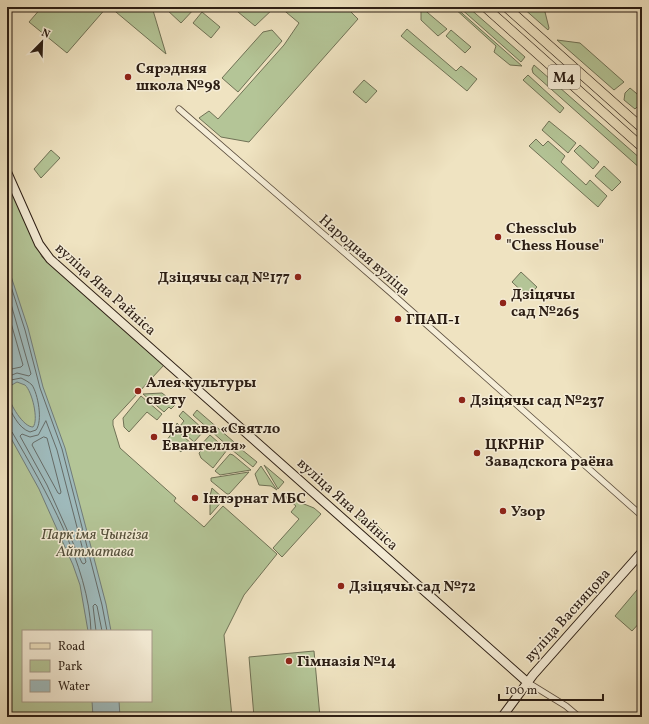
<svg xmlns="http://www.w3.org/2000/svg" width="649" height="724" font-family="Vollkorn,serif">
<style>
.green{fill:#b4c597;stroke:#707256;fill-rule:evenodd}
.water{fill:#9fbbbd;stroke:#717c79;fill-rule:evenodd}
.lines{fill:none;stroke-linecap:round;stroke-linejoin:round}
.shore{stroke:#666c68;stroke-width:1}
.street-casing{stroke:#5d4f3f;stroke-width:7}
.secondary-casing{stroke:#2c1e14;stroke-width:10}
.primary-casing{stroke:#2c1e14;stroke-width:10}
.street{stroke:#f5edd7;stroke-width:5.5}
.secondary{stroke:#f5edd7;stroke-width:8}
.primary{stroke:#efe3c1;stroke-width:9}
.poi-dot{fill:#8f2418;stroke:#f5edd7;stroke-width:1.5}
.labels{text-anchor:middle;stroke-width:3;stroke-linejoin:round;paint-order:stroke}
.shield{fill:#f5edd7;stroke:#685c4e;stroke-width:1}
.shield-label{font-size:14px;font-weight:bold;fill:#2c1e14}
.poi-label{font-size:15px;font-weight:bold;fill:#2c1e14;stroke:#f5edd7;text-anchor:start}
.street-label{font-size:15px;fill:#2c1e14;stroke:#f5edd7}
.park-label{font-size:15px;font-style:italic;fill:#55503b;stroke:#f5edd7}
</style>
<rect width="100%" height="100%" fill="#efe3c1"/>
<filter id="stains"><feTurbulence type="fractalNoise" baseFrequency=".005" numOctaves="4"/><feColorMatrix values="0 0 0 0 .2 0 0 0 0 .09 0 0 0 0 .02 0 0 0 .5 -.17"/></filter>
<radialGradient id="worn" r=".72"><stop offset=".6" stop-color="#630" stop-opacity="0"/><stop offset="1" stop-color="#630" stop-opacity=".3"/></radialGradient>
<path class="green" d="M42 7H107L67 53 29 22Z
M110 7H152L166 54Z
M167 7H196L181 23 166 9Z
M232 7H275L255 26Z
M280 7H346L358 19 249 142 221 137 199 118 209 111 218 119 284 45 299 23Z
M421 7 447 29 438 36 421 20Z
M453 7H455L522 66 510 65 494 52 496 46Z
M459 7H468L525 57 521 62Z
M522 7H539L545 12 549 28 548 30Z
M202 12 220 27 211 38 193 23Z
M407 29 456 71 461 66 477 79 467 91 401 36Z
M272 30 282 41 238 92 222 78 263 32Z
M451 30 471 47 465 53 446 36Z
M557 40 580 43 624 82 614 90Z
M534 65 642 160V170L533 73 532 69Z
M528 75 564 108 560 113 523 80Z
M364 80 377 91 366 103 353 92Z
M630 88 642 98V112L637 107 635 109 624 100 625 93Z
M549 121 576 143 568 153 542 130Z
M536 139 543 146 548 141 565 156 561 162 586 185 590 180 607 196 598 207 529 146Z
M580 145 599 162 593 169 574 151Z
M51 150 60 158 41 178 34 169Z
M604 166 621 182 612 191 595 176Z
M7 181 42 257 164 365 113 420V425L120 448 176 498 174 501 204 527 223 506 277 554 244 595 224 635 232 717H7ZM23 631H151V701H23Z
M521 272 537 287 528 297 512 282Z
M162 393 176 404 171 409 169 407 164 412 143 394Z
M141 396 162 414 157 420 147 412 129 432 124 427 123 418Z
M197 410 234 442 229 447 193 415Z
M183 411 202 428 203 432 194 442 176 426 177 423 180 426 184 421 179 416Z
M175 429 192 444 190 446 187 444 181 452 172 444 168 448 164 444Z
M210 435 227 450 213 468 201 458 199 453 203 449 200 446Z
M236 445 257 462 253 467 232 450Z
M230 454 233 455 251 470 220 475 215 471Z
M264 465 284 482 278 489Z
M261 466 277 490 271 486 259 485 255 474Z
M249 472 229 494H227L211 481V478Z
M212 488 224 499 210 515V496Z
M284 496 314 508 321 514 282 557 273 548 299 519 291 512 296 506Z
M359 517 373 522 383 531 378 537 358 519Z
M642 584V620L632 631 615 616Z
M314 651 320 717H254L249 657Z"/>
<path class="water" d="M7 264 28 328 43 387 65 448 106 604 111 631H88L80 585 73 565 39 489 7 431ZM17 382 25 385C32 391 39 420 33 427 23 427 10 404 8 395 8 392 9 389 10 386Z
M92 701H119L120 717H93Z"/>
<g class="lines">
<path class="shore" d="M7 274 25 330 40 388 62 449 102 605 107 631
M7 290 31 374 29 376 17 373 7 377
M7 309 23 365 21 367 7 370
M7 383 11 380 21 378C25 380 29 382 32 385 38 394 43 421 36 430L30 432C18 428 12 413 7 403
M46 421 57 450 86 562 84 564 82 563 47 485 20 436 22 434 30 437 38 435Z
M7 430 12 432C45 489 89 565 91 631
M44 437 47 438 61 492 60 494 58 493 32 445 33 443Z
M96 631 93 606 95 604 97 606 102 631"/>
<defs>
<path id="street" d="M179 109 390 292 642 516
M527 682 566 706 579 717"/>
<path id="secondary" d="M7 172 39 244 50 259 527 682
M502 717 533 675 642 552"/>
<path id="primary" d="M485 7 642 147
M506 7 642 128"/>
</defs>
<use href="#street" class="street-casing"/>
<use href="#secondary" class="secondary-casing"/>
<use href="#primary" class="primary-casing"/>
<use href="#street" class="street"/>
<use href="#secondary" class="secondary"/>
<use href="#primary" class="primary"/>
</g>
<g class="poi-dot">
<circle cx="128" cy="77" r="4"/>
<circle cx="498" cy="237" r="4"/>
<circle cx="298" cy="277" r="4"/>
<circle cx="503" cy="303" r="4"/>
<circle cx="398" cy="319" r="4"/>
<circle cx="138" cy="391" r="4"/>
<circle cx="462" cy="400" r="4"/>
<circle cx="154" cy="437" r="4"/>
<circle cx="477" cy="453" r="4"/>
<circle cx="195" cy="498" r="4"/>
<circle cx="503" cy="511" r="4"/>
<circle cx="341" cy="586" r="4"/>
<circle cx="289" cy="661" r="4"/>
</g>
<g class="labels">
<rect class="shield" x="548" y="65" width="32" height="24" rx="3"/>
<g class="shield-label">
<text x="564" y="82">М4</text>
</g>
<g class="poi-label">
<text x="136" y="73">Сярэдняя<tspan x="136" dy="17">школа №98</tspan></text>
<text x="506" y="233">Chessclub<tspan x="506" dy="17">"Chess House"</tspan></text>
<text x="290" y="282" text-anchor="end">Дзіцячы сад №177</text>
<text x="511" y="299">Дзіцячы<tspan x="511" dy="17">сад №265</tspan></text>
<text x="406" y="324">ГПАП-1</text>
<text x="146" y="387">Алея культуры<tspan x="146" dy="17">свету</tspan></text>
<text x="470" y="405">Дзіцячы сад №237</text>
<text x="162" y="433">Царква «Святло<tspan x="162" dy="17">Евангелля»</tspan></text>
<text x="485" y="449">ЦКРНіР<tspan x="485" dy="17">Завадскога раёна</tspan></text>
<text x="203" y="503">Інтэрнат МБС</text>
<text x="511" y="516">Узор</text>
<text x="349" y="591">Дзіцячы сад №72</text>
<text x="297" y="666">Гімназія №14</text>
</g>
<g class="street-label">
<text transform="translate(365 255) rotate(41)" y="5">Народная вуліца</text>
<text transform="translate(106 289) rotate(42)" y="5">вуліца Яна Райніса</text>
<text transform="translate(348 504) rotate(42)" y="5">вуліца Яна Райніса</text>
<text transform="translate(567 615) rotate(-48)" y="5">вуліца Васняцова</text>
</g>
<g class="park-label">
<text x="95" y="539">Парк імя Чынгіза<tspan x="95" dy="17">Айтматава</tspan></text>
</g>
</g>
<rect width="649" height="724" fill="none" stroke="#efe3c1" stroke-width="24"/>
<rect x="8" y="8" width="633" height="708" fill="none" stroke="#2c1e14" stroke-width="2"/>
<rect x="12" y="12" width="625" height="700" fill="none" stroke="#2c1e14"/>
<rect x="22" y="630" width="130" height="72" fill="#f5edd7" stroke="#a59a89"/>
<rect x="30" y="643" width="20" height="6" fill="#efe3c1" stroke="#a59a89"/>
<text x="58" y="650" font-size="12" fill="#2c1e14">Road</text>
<rect x="30" y="660" width="20" height="12" fill="#b4c597" stroke="#a59a89"/>
<text x="58" y="670" font-size="12" fill="#2c1e14">Park</text>
<rect x="30" y="680" width="20" height="12" fill="#9fbbbd" stroke="#a59a89"/>
<text x="58" y="690" font-size="12" fill="#2c1e14">Water</text>
<g transform="translate(42 42) rotate(23)" stroke="#f5edd7" stroke-width="3" paint-order="stroke">
<path d="M0-3L7 15L0 10L-7 15Z" fill="#2c1e14"/>
<text y="-6" font-size="11" font-weight="bold" text-anchor="middle" fill="#2c1e14">N</text>
</g>
<path d="M499 694v6h104v-6" fill="none" stroke="#2c1e14" stroke-width="2"/>
<text x="505" y="694" font-size="12" fill="#2c1e14" stroke="#f5edd7" stroke-width="3" paint-order="stroke">100 m</text>
<rect width="100%" height="100%" filter="url(#stains)"/>
<rect width="100%" height="100%" fill="url(#worn)"/>
</svg>
